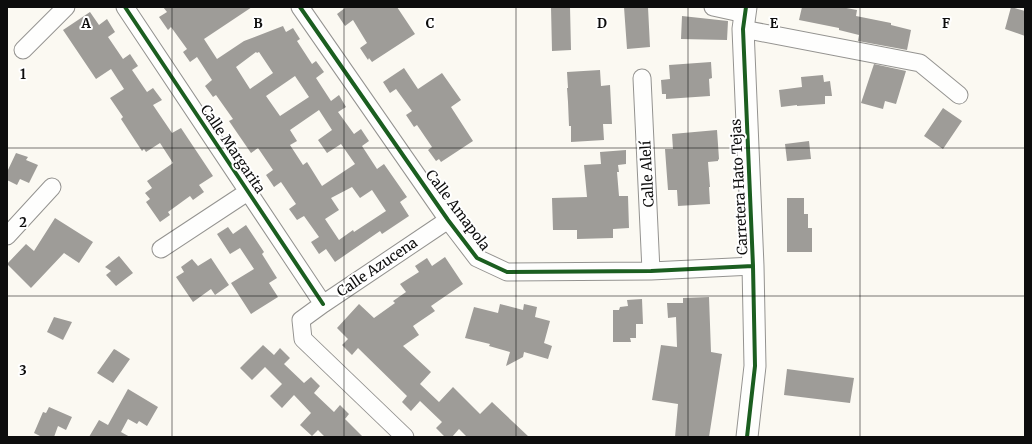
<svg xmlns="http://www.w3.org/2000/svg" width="1032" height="444" font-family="Merriweather,serif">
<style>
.building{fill:#9e9c98;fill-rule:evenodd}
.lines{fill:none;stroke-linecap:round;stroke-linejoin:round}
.minor-casing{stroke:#949390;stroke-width:19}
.tertiary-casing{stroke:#949390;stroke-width:23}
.minor{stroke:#fefefd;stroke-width:17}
.tertiary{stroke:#fefefd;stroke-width:21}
.cycleway-casing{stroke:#fff;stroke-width:6}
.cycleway{stroke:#1b5e20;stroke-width:4}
.grid{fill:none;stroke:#0d0d0d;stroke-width:1;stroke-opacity:0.55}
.labels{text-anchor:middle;stroke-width:4;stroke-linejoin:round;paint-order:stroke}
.street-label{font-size:14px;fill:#0d0d0d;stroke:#fff}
.grid-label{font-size:13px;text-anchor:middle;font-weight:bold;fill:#0d0d0d;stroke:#fff;stroke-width:4;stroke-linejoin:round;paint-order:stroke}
</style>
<rect width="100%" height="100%" fill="#fbf9f2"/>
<path class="building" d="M163 7H252L204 39 217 59 244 41 283 26 286 32 293 28 300 39 297 41 312 64 316 61 324 72 316 78 331 101 339 95 346 107 338 112 354 134 361 129 369 141 362 146 377 169 384 164 407 197 400 202 409 216 382 234 380 231 335 262 326 249 319 254 311 242 319 237 304 216 297 220 289 209 296 204 281 182 274 187 266 175 273 170 258 148 251 153 229 121 233 119 216 95 213 97 205 86 212 80 197 57 190 62 183 52 187 49 171 27 168 30 159 17 167 12ZM256 52 257 53 259 52 273 73 250 89 236 67ZM295 76 309 97 280 116 266 96ZM319 110 332 130 318 140 327 153 341 144 355 164 322 186 307 162 303 165 290 145 297 141 290 130ZM352 187 360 198 372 190 386 211 354 232 353 230 339 240 325 219 339 210 331 198Z
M344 7H397L415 34 372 62 369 58 368 60 360 48 367 43 353 20 345 26 337 14 345 8Z
M551 7H570L571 50 552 51Z
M624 7H648L650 47 627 49Z
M802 7H841L857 10 856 16 891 23V25L911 30 907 50 858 41 859 35 839 30V28L799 20Z
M1011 7 1025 11V36L1005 29Z
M90 12 99 25 107 19 115 32 108 37 123 59 130 54 138 66 132 70 147 92 153 88 162 100 153 105 172 133 181 128 213 176 199 185 204 192 193 200 190 196 168 212 170 215 160 222 146 202 150 199 145 193 152 188 147 181 173 163 160 143 146 152 144 149 142 151 121 119 123 117 110 98 124 89 111 69 96 79 63 30Z
M682 16 728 21 727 40 681 39Z
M711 62 712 78 709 79 710 96 666 99V94H662L661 80 670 79 669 65Z
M874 64 906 71 896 104 885 101 883 109 861 103Z
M404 68 418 89 442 73 461 100 451 107 473 141 441 162 439 159 436 161 428 150 432 147 417 125 414 127 406 115 412 111 396 89 390 93 383 82Z
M600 70 601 86 610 85 612 124H603L604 140 571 142V126H569L568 102 567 88H568L567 72Z
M823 75 824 82 830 81 832 96H825V104L797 106V105L781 107 779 90 802 87 801 77Z
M943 108 962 121 943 149 924 136Z
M717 130 719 159 718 160V161L708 162 710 187H709L710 204 678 206 677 190H668L666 163 665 149H673L672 134Z
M809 141 811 159 787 161 785 144Z
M626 150V164L618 165 619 172H617L619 196H628L629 228 613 229V238L577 239V230H553L552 198 587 197 584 165 601 164 600 152Z
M16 153 28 157 26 160 38 165 29 183 20 179 17 185 7 180V172Z
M787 198H804V214H808V228H812V252H787Z
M55 218 93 242 79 263 64 253 31 288 7 264 26 244 34 251Z
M246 225 264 252 262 254 277 278 269 283 278 297 251 314 231 283 254 269 240 248 230 254 217 234 228 227 233 234Z
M119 256 133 273 116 286 106 275 111 271 105 267Z
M445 257 463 284 431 306 435 311 413 326 419 335 403 346 431 372 420 384 439 402 453 387 480 414 492 402 529 437H467L459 429 452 437H445L436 428 442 422 420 401 411 411 402 402 407 396 358 348 352 355 342 345 348 339 337 328 359 304 374 318 395 303 393 301 406 292 400 284 419 272 415 266 427 258 432 266Z
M211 258 229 285 215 295 211 289 193 302 176 277 184 272 181 267 192 259 198 266Z
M709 297 711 352 722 354 709 437H675L678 404 652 400 661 345 677 347 676 317 668 318 667 303H683V298Z
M642 299 643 324H636V338H630L631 342H613V310H619L620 307 628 306 627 300Z
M500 304 523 310 524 304 537 307 535 317 550 321 544 343 552 346 548 359 524 352 523 357 506 366 510 352 489 346 490 344 465 338 474 307 498 313Z
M54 317 72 322 63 340 47 332Z
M263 345 274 355 280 348 290 358 284 364 304 383 311 377 320 386 314 393 334 412 340 405 349 414 345 419 363 437H325L318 430 312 436 300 425 311 413 294 395 282 408 270 396 282 384 265 367 252 380 240 368Z
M114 349 116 350 130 359 113 383 97 373Z
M787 369 854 378 850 403 784 395Z
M128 389 158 407 147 426 139 421 137 424 128 419 121 432 130 437H89L99 420 108 425Z
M49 407 72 417 66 430 58 426 54 437H42L34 433 43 412 46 413Z"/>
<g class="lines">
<defs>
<path id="minor" d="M125 7 323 304
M300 7 448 220 477 258 507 272 651 271 753 266
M713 7 745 14
M743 29 920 63 959 95
M23 50 66 7
M642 78 651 271
M7 236 52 187
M161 249 249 191
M405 437 303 339 301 320 323 304 448 220"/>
<path id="tertiary" d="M746 7 743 29 753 266 755 366 747 437"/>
</defs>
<use href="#minor" class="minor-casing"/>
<use href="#tertiary" class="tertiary-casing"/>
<use href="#minor" class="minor"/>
<use href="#tertiary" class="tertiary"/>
<defs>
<path id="cycleway" d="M125 7 323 304
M300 7 448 220 477 258 507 272 651 271 753 266
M746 7 743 29 753 266 755 366 747 437"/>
</defs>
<use href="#cycleway" class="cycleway-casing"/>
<use href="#cycleway" class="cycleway"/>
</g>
<path class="grid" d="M172 7V437M344 7V437M516 7V437M688 7V437M860 7V437M7 148H1025M7 296H1025"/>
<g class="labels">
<g class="street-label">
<text transform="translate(233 149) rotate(56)" y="5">Calle Margarita</text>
<text transform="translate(647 174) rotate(-93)" y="5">Calle Alelí</text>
<text transform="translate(739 187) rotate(-93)" y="5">Carretera Hato Tejas</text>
<text transform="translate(458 210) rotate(53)" y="5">Calle Amapola</text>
<text transform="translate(377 267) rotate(-34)" y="5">Calle Azucena</text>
</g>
</g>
<g class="grid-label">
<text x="86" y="28">A</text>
<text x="258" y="28">B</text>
<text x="430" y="28">C</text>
<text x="602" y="28">D</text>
<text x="774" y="28">E</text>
<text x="946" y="28">F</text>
<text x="23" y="79">1</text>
<text x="23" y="227">2</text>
<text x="23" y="375">3</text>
</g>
<rect width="1032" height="444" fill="none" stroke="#0d0d0d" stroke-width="16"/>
</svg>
